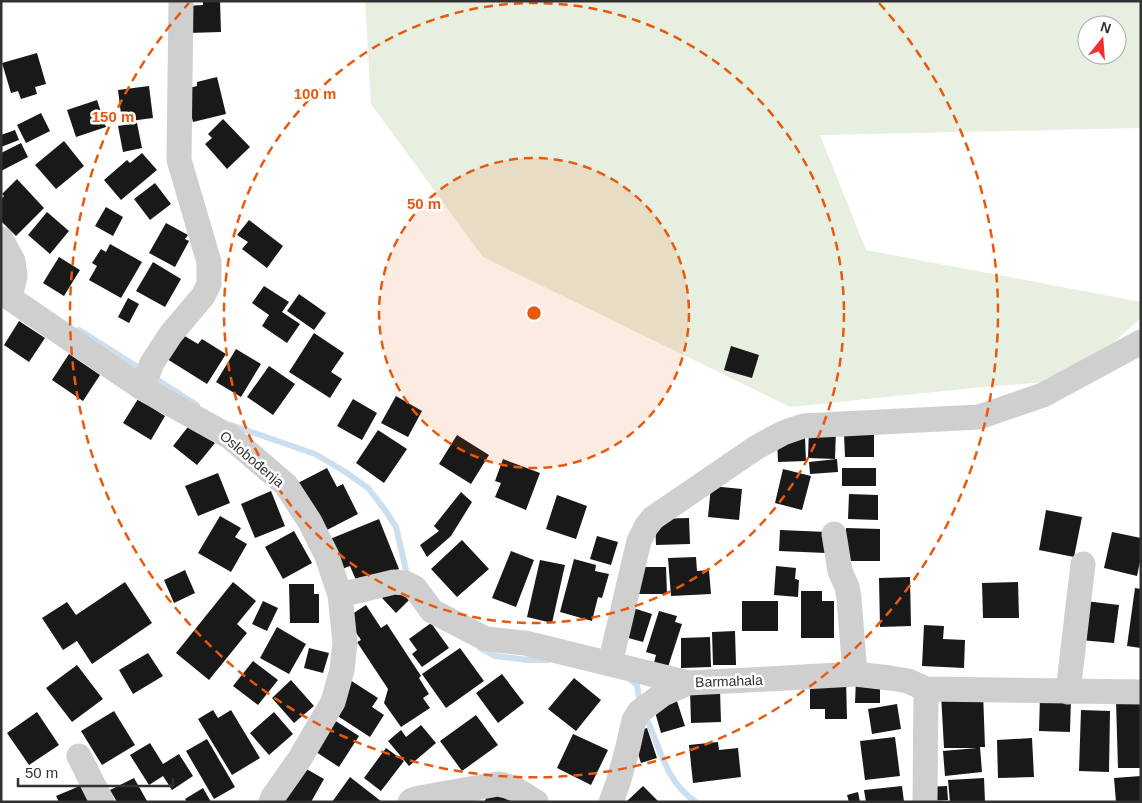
<svg xmlns="http://www.w3.org/2000/svg" width="1142" height="803" font-family="Helvetica,sans-serif">
<style>
.green{fill:#e7efe0;fill-rule:evenodd}
.lines{fill:none;stroke-linecap:round;stroke-linejoin:round}
.stream{stroke:#ccdfef;stroke-width:6}
.building{fill:#191919}
.minor{stroke:#cfcfcf;stroke-width:25}
.ring{fill:none;stroke:#e8590c;stroke-width:2.5;stroke-dasharray:9 6}
.labels{text-anchor:middle;stroke-width:5;stroke-linejoin:round;paint-order:stroke}
.street-label{font-size:14px;fill:#323232;stroke:#fff}
.centre{fill:#e8590c;stroke:#fff;stroke-width:2.5}
.ring-label{font-size:15px;text-anchor:middle;font-weight:bold;fill:#e8590c;stroke:#fff;stroke-width:5;stroke-linejoin:round;paint-order:stroke}
</style>
<rect width="100%" height="100%" fill="#fff"/>
<path class="green" d="M365 1H1141V128L820 135 866 250 1141 302V318L1071 380 983 387 790 407 483 257 371 104ZM1087 25H1117V55H1087Z"/>
<g class="lines">
<path class="stream" d="M79 330 144 371
M153 377 197 405
M231 425 315 454 344 471 368 488 385 510 396 527 408 579
M480 648 495 656 528 660H548
M628 678 637 685 640 704
M645 715C661 748 664 780 696 802"/>
</g>
<path class="building" d="M203 1H220L221 32 188 33 187 6 203 5Z
M37 53 46 84 35 87 37 94 21 99 18 91 11 93 2 63Z
M217 77 226 114 193 122 185 89 197 86V82Z
M149 86 153 118 122 122 118 90Z
M97 100 106 127 76 137 67 110Z
M41 113 50 131 26 143 17 125Z
M223 119 250 147 227 169 205 144 212 138 208 134Z
M137 123 142 148 123 152 118 126Z
M15 130 19 140 1 147V135Z
M64 141 84 166 56 189 35 165Z
M21 143 28 157 1 171V153Z
M142 153 157 170 121 200 104 180 127 160 130 163Z
M17 179 44 208 16 236 1 221V199L4 196 2 194Z
M155 183 171 204 150 220 134 199Z
M106 207 123 217 113 236 95 226Z
M47 212 69 231 50 254 28 235Z
M249 220 283 246 267 268 242 249 248 242 237 235Z
M166 223 188 235 185 239 189 241 175 267 149 253Z
M110 244 142 262 121 298 89 280 97 266 92 263 101 249 106 252Z
M59 257 80 270 64 296 43 283Z
M153 262 181 279 165 307 136 291Z
M264 286 289 302 282 312 300 324 287 343 262 326 269 315 252 303Z
M299 294 326 313 314 330 287 311Z
M128 298 139 304 129 323 118 317Z
M19 321 45 338 29 362 4 345Z
M314 333 344 353 331 372 342 379 330 398 289 372Z
M183 335 198 344 202 339 226 354 207 384 167 359Z
M731 346 759 355 752 378 724 370Z
M236 349 261 364 241 397 216 382Z
M69 354 100 375 83 401 52 380Z
M269 366 295 384 273 415 247 397Z
M396 396 422 411 408 437 381 423Z
M138 399 165 416 151 440 123 423Z
M353 399 377 413 362 440 337 426Z
M191 423 215 443 197 465 173 446Z
M809 428 836 429 835 459 808 458Z
M378 430 407 449 384 483 356 463Z
M844 434H874V457H845Z
M457 435 489 455 471 484 439 464Z
M805 437 806 461 778 462 777 438Z
M503 459 540 473 526 510 495 497 501 483 495 481Z
M837 459 838 472 810 474 809 462Z
M327 468 337 487 343 484 358 514 325 531 296 484Z
M842 468H876V486H842Z
M783 469 811 476 802 510 775 503Z
M218 473 230 503 198 516 185 486Z
M711 486 742 489 739 520 708 517Z
M271 491 285 526 255 538 241 504Z
M461 492 472 502 451 536 427 557 420 545 439 531 434 526Z
M849 494 878 495V520L848 519Z
M557 495 587 506 576 539 546 529Z
M1046 510 1082 517 1074 557 1039 550Z
M220 516 241 528 235 537 247 544 231 572 198 553Z
M689 518 690 544 656 545 655 519Z
M379 519 399 569 358 585 350 566 342 569 330 539Z
M846 528 880 529V561H846Z
M780 530 827 532 826 553 779 551Z
M294 531 312 563 283 579 265 547Z
M1112 532 1141 538V557L1137 576 1104 568Z
M597 536 618 542 611 565 590 559Z
M462 540 489 569 457 597 431 569Z
M511 551 534 560 516 607 492 598Z
M696 557 697 571 709 570 711 594 671 596 668 558Z
M574 559 596 565 595 571 609 574 602 598 598 597 592 621 560 612Z
M540 560 565 565 552 623 527 617Z
M776 566 796 568 795 579 799 580 798 597 774 595Z
M638 567H666L667 594H639Z
M185 570 195 593 174 603 164 580Z
M910 577 911 626 880 627 879 578Z
M125 582 152 623 92 664 77 641 63 650 42 618 67 602 76 615Z
M233 582 256 601 237 624 247 633 209 680 176 653Z
M1018 582 1019 618H983L982 583Z
M289 584H314V594H319V623H290Z
M395 585 409 600 396 613 382 598Z
M1135 588 1141 589V648L1127 646Z
M801 591H822V601H834V638H801Z
M263 601 278 608 267 631 252 624Z
M742 601H778V631H742Z
M1085 601 1119 605 1114 643 1080 640Z
M366 605 381 628 387 624 421 676 419 678 429 694 423 698 430 708 401 727 384 703 388 689 357 642 361 640 346 618Z
M630 607 652 614 643 642 621 636Z
M659 611 677 616 675 622 682 624 668 667 654 663 656 655 646 652Z
M431 623 449 648 422 667 412 654 417 650 409 639Z
M924 625 944 626 943 639 965 640 964 668 922 666Z
M277 627 306 644 289 674 260 658Z
M735 631 736 665H713L712 632Z
M710 637 711 667 681 668V638Z
M309 648 329 653 323 673 304 668Z
M460 648 484 681 446 708 422 674Z
M148 653 163 676 133 694 119 670Z
M253 661 278 680 258 705 233 686Z
M77 665 103 699 72 722 46 688Z
M502 674 524 703 498 723 476 693Z
M574 678 601 700 576 731 548 709Z
M810 678H846L847 719H825V709H810Z
M856 679H880V703H855Z
M291 680 314 706 294 723 272 698Z
M350 680 378 698 372 707 384 715 370 737 330 711Z
M720 690 721 722 691 723 690 691Z
M983 692 985 747H980L982 772 945 776 943 751 977 748H944L941 694Z
M675 695 685 726 661 733 655 712Z
M1040 696 1071 697 1070 732 1039 731Z
M1141 700V768H1118L1116 701Z
M897 704 901 729 872 734 868 709Z
M213 710 218 718 231 710 260 758 232 775 198 719Z
M1081 710 1110 711 1109 772 1079 771Z
M114 711 135 745 102 765 81 731Z
M37 712 59 745 29 765 7 733Z
M274 712 293 734 269 755 250 733Z
M476 715 498 745 462 771 440 741Z
M331 718 359 736 339 767 310 748Z
M421 725 436 743 409 766 388 741 401 730 406 737Z
M647 728 657 758 641 763 631 733Z
M573 734 608 750 591 785 557 768Z
M895 737 900 776 865 780 860 741Z
M1032 738 1034 777 998 778 997 740Z
M207 739 235 787 214 799 186 751Z
M718 742 719 750 738 748 741 777 693 783 689 745Z
M150 743 163 764 179 754 193 776 172 790 163 776 149 785 130 755Z
M386 748 404 761 381 791 364 778Z
M303 767 324 779 311 802H285L284 801Z
M1141 776V802H1116L1114 778Z
M350 777 382 802H332Z
M134 778 147 801 117 802 110 790Z
M984 778 985 802H950L948 780Z
M87 783 96 802H59L56 796Z
M494 786 519 802H484Z
M643 786 659 802H626Z
M902 786 904 802H866L864 790Z
M947 786 948 800 926 801V787Z
M203 788 211 802H187L185 799Z
M858 792 860 802H849L847 795Z"/>
<g class="lines">
<path class="minor" d="M1 239 13 261 15 276 10 298
M1 292 142 388 230 437 286 485 310 522 327 556 340 595 345 643 342 670 333 702 299 760 273 797 271 802
M142 388 152 363 171 334 203 296 209 284V262L179 160 181 1
M834 534 840 571 847 587 849 598 855 674
M340 595 394 582 405 583 415 588 432 611 486 639 525 643 688 683 768 679 855 674 890 678 908 681 926 689 1141 692
M610 664 639 541 646 527 653 518 757 447 783 433 803 426 979 417 1043 395 1141 342
M1068 692 1083 564
M79 756 102 802
M410 802 412 800 419 798 498 784C513 786 524 794 536 802
M611 802 618 783 628 747 634 720 639 712 663 694 688 683
M925 802 926 689"/>
</g>
<circle cx="534" cy="313" r="155" fill="#e8590c" fill-opacity=".12"/>
<g class="ring">
<circle cx="534" cy="313" r="155"/>
<circle cx="534" cy="313" r="310"/>
<path d="M879 3A464 464 0 1 1 189 3"/>
</g>
<g class="labels">
<g class="street-label">
<text transform="translate(252 459) rotate(40)" y="5">Oslobođenja</text>
<text transform="translate(729 681) rotate(-2)" y="5">Barmahala</text>
</g>
</g>
<circle cx="534" cy="313" r="8" class="centre"/>
<g class="ring-label">
<text x="315" y="99">100 m</text>
<text x="113" y="122">150 m</text>
<text x="424" y="209">50 m</text>
</g>
<rect width="1142" height="803" fill="none" stroke="#323232" stroke-width="5"/>
<g transform="translate(1102 40) rotate(17)"><circle r="24" fill="#ffffff" stroke="#adadad"/>
<path d="M0-4L9 19L0 12L-9 19Z" fill="#ed3033"/>
<text y="-8" font-size="14" font-weight="bold" text-anchor="middle" fill="#323232">N</text>
</g>
<path d="M18 778v8h155v-8" fill="none" stroke="#323232" stroke-width="2.5"/>
<text x="25" y="778" font-size="15" fill="#323232" stroke="#ffffff" stroke-width="4" paint-order="stroke">50 m</text>
</svg>
